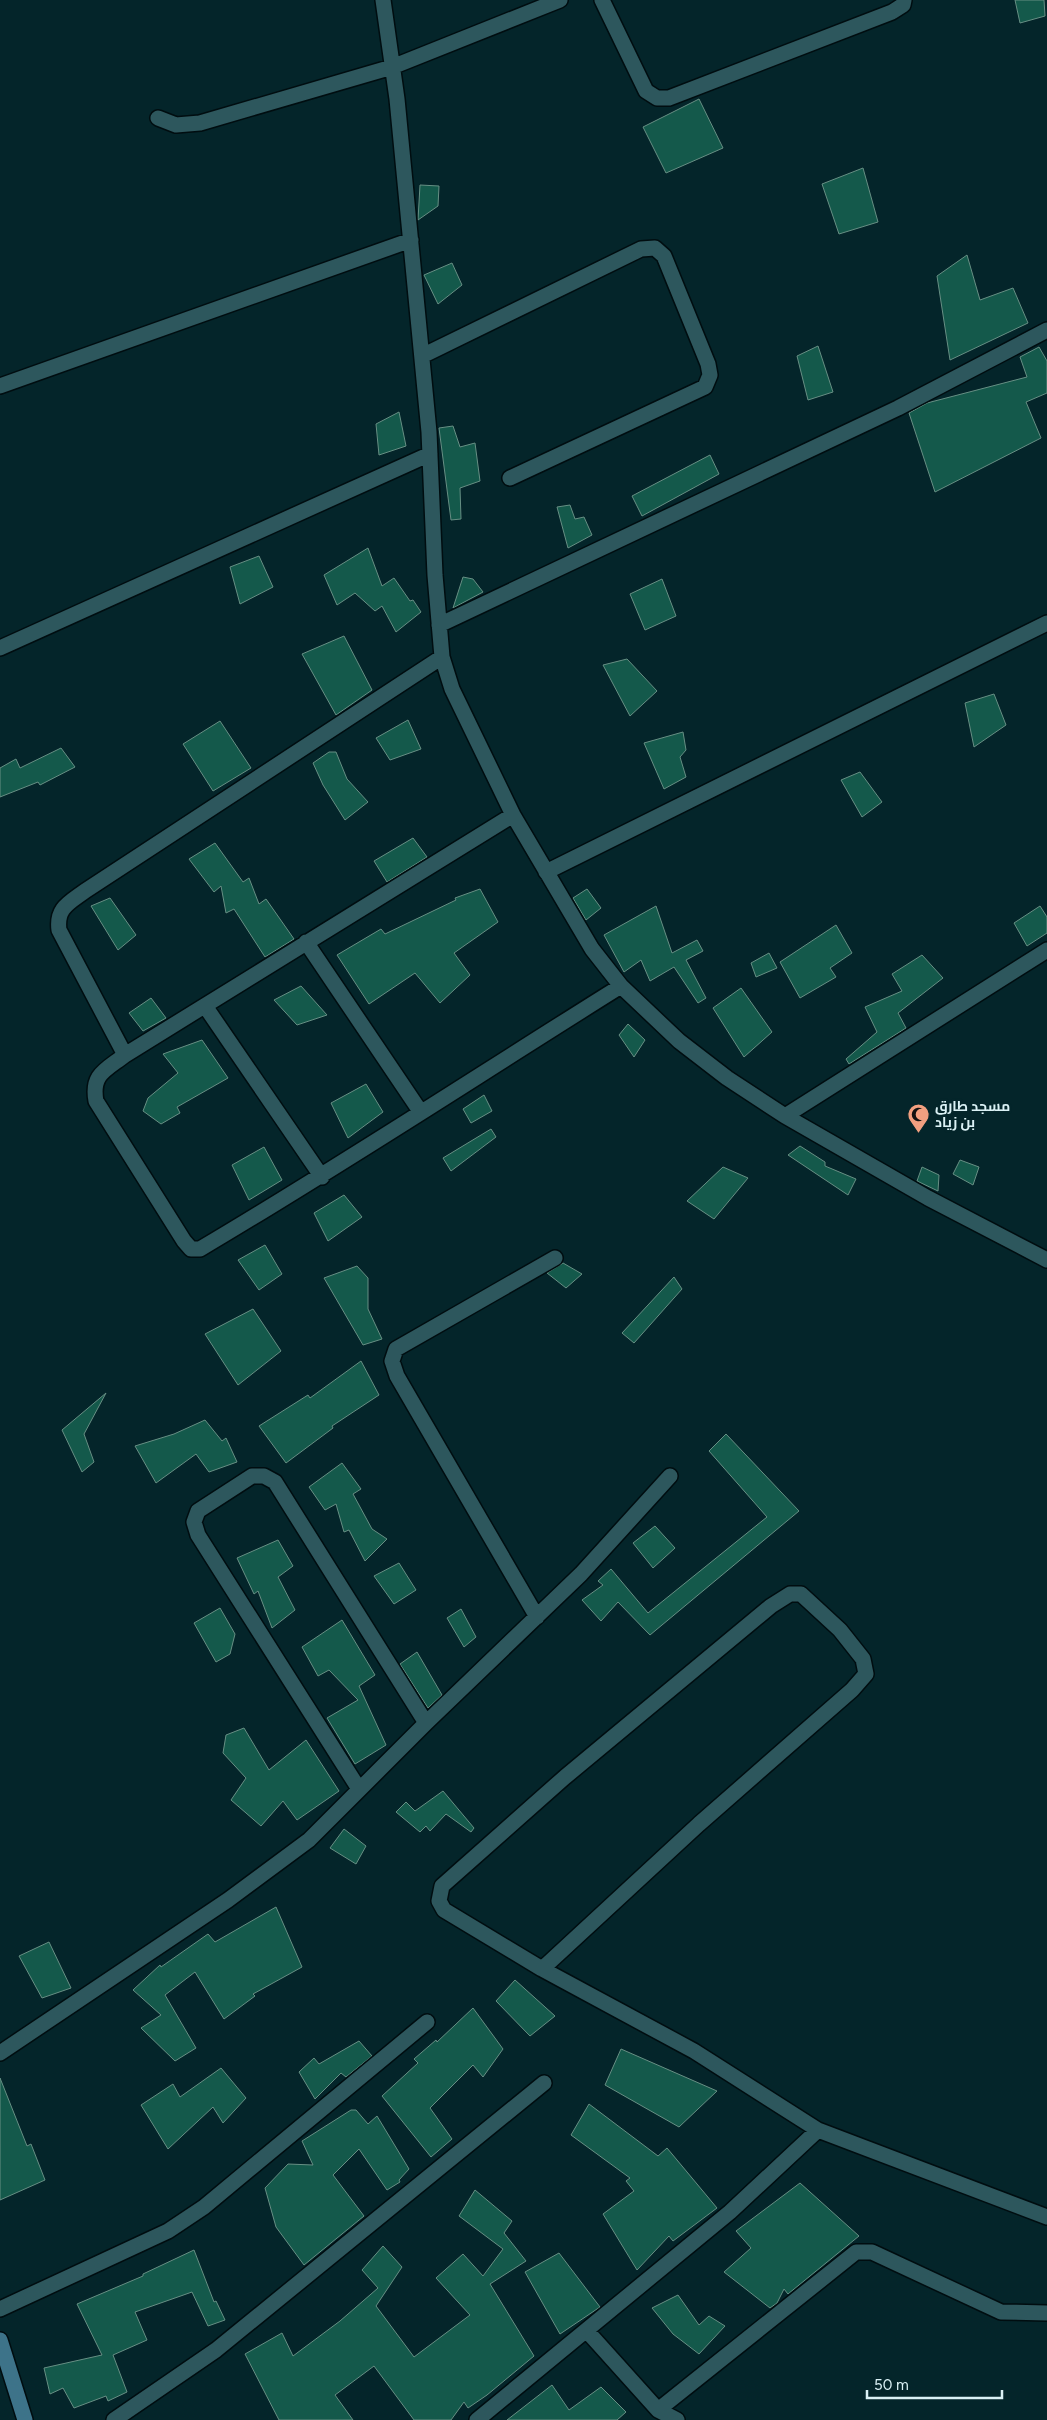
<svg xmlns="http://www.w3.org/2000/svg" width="1047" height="2420" font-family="Figtree,Cairo,sans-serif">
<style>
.building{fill:#14594b;stroke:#678f84}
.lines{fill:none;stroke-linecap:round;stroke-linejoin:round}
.street-casing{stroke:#000d10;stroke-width:18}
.secondary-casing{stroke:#000d10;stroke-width:18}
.street{stroke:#2d575d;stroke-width:15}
.secondary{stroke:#3d7389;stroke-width:15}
.labels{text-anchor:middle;stroke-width:5;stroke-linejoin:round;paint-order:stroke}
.poi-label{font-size:14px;font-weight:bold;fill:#dbf1f5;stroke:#04252a;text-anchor:start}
</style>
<rect width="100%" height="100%" fill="#04252a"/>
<path class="building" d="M1015 0H1044L1045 16 1020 23Z
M699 99 723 148 666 173 643 127Z
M863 168 878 222 839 234 822 184Z
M420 185 439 186 438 206 418 220Z
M967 255 980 300 1013 288 1028 323 950 360 937 276Z
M452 263 462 285 438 304 424 275Z
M818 346 833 392 808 400 797 356Z
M1039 347 1047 361V393L1026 402 1041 438 935 492 909 413 927 403 1027 377 1020 357Z
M399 412 406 446 379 455 376 424Z
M453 426 460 447 475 443 480 481 460 488 461 519 451 520 439 428Z
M710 455 719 474 642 516 632 496Z
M570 505 575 519 584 517 592 535 568 548 557 507Z
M368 548 382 586 394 578 410 601 413 600 421 612 396 632 382 606 375 611 355 593 337 605 324 575Z
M259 556 273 587 240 604 230 567Z
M463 577 473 579 483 592 453 608Z
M662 579 676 616 645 630 630 594Z
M344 636 372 690 336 715 302 654Z
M627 659 657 691 630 716 603 665Z
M994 694 1006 725 974 747 965 703Z
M408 720 421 749 390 760 376 738Z
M220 721 251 768 213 791 183 744Z
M683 732 686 750 680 757 686 777 664 789 644 743Z
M61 748 75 767 40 785 38 782 0 797V768L16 759 20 768Z
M329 752H336L347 779 368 802 345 820 323 785 313 763Z
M860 772 882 802 862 817 841 780Z
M413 838 427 857 387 882 374 861Z
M215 843 243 882 249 878 259 904 266 899 294 939 265 957 234 909 226 913 221 886 214 892 189 859Z
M480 889 498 922 454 953 470 975 440 1003 415 973 369 1004 337 955 381 929 385 934 456 900 455 898Z
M587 889 601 908 586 920 573 898Z
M110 898 136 935 118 950 91 906Z
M656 906 672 953 697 940 703 951 686 960 706 998 698 1003 674 967 650 981 641 960 624 972 604 935Z
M1040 906 1047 917V933L1027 946 1014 923Z
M836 925 852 953 830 968 836 977 800 998 780 962Z
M769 953 777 968 756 977 751 963Z
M922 955 943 978 898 1013 906 1028 849 1064 846 1059 877 1032 865 1007 902 991 892 974Z
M301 986 327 1015 297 1025 274 1000Z
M741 988 772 1032 744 1057 713 1008Z
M151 998 166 1018 143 1031 129 1013Z
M628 1024 645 1040 634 1057 619 1035Z
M202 1040 228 1078 177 1107 180 1113 161 1124 143 1111 148 1098 178 1073 163 1054Z
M366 1084 383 1112 348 1138 331 1103Z
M484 1095 492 1111 471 1123 463 1109Z
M491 1129 496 1137 451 1171 443 1158Z
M800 1146 825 1162V1166L856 1179 848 1195 788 1155Z
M264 1147 282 1180 249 1200 232 1165Z
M960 1160 979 1167 973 1185 953 1174Z
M723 1167 748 1178 714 1219 687 1201Z
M922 1167 939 1175 938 1191 917 1181Z
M344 1195 362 1217 328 1241 314 1213Z
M265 1245 282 1274 259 1290 238 1260Z
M563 1263 582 1274 566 1288 547 1273Z
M357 1266 368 1278V1309L382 1339 363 1345 324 1278Z
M674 1277 682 1289 634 1343 622 1333Z
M253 1309 281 1351 238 1385 205 1334Z
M361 1361 379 1395 332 1426 333 1428 286 1463 259 1426 308 1395 310 1398Z
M106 1393 84 1434 94 1462 82 1472 62 1430Z
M205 1420 222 1441 226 1438 237 1462 209 1472 196 1454 156 1483 135 1446 174 1434Z
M726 1434 799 1511 650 1635 618 1602 601 1621 582 1600 603 1585 598 1581 611 1569 648 1613 767 1517 709 1451Z
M342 1463 361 1489 353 1494 372 1529 387 1539 365 1561 349 1530 344 1532 336 1504 325 1510 309 1487Z
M655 1526 675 1548 653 1568 633 1543Z
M278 1540 293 1566 278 1577 295 1610 272 1628 258 1591 254 1594 237 1558Z
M399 1563 416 1590 394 1604 374 1576Z
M220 1608 235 1634 230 1654 216 1662 194 1623Z
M461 1609 476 1637 464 1647 447 1618Z
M342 1620 375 1675 359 1686 386 1745 355 1764 327 1718 358 1700 329 1670 318 1676 302 1647Z
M417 1652 442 1695 428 1708 400 1664Z
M244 1728 269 1770 306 1740 339 1791 297 1820 283 1801 261 1826 231 1800 246 1778 223 1753 226 1735Z
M443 1791 474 1828 471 1832 446 1814 430 1831 426 1826 420 1832 396 1812 406 1802 415 1811Z
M344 1829 366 1846 356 1864 330 1848Z
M276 1907 302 1967 253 1994 255 1996 224 2019 195 1972 165 1995 196 2048 175 2061 141 2028 161 2015 133 1990 160 1965 161 1967 208 1934 215 1942Z
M49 1942 71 1988 42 1998 19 1956Z
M515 1980 555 2016 530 2036 496 2001Z
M473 2008 503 2049 483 2077 473 2065 430 2108 452 2139 431 2157 382 2096 418 2063 414 2059 436 2040 437 2042Z
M359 2041 372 2056 346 2077 341 2073 315 2099 299 2072 314 2058 319 2064Z
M621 2049 717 2091 679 2127 605 2085Z
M221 2068 246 2098 223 2123 213 2107 168 2149 141 2105 173 2084 180 2097Z
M0 2078 27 2146 31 2144 45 2180 0 2200Z
M589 2104 658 2156 667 2148 717 2208 673 2241 669 2236 637 2270 603 2214 634 2191 626 2181 630 2178 571 2135Z
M351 2110H356L368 2124 377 2116 409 2169 399 2180 400 2182 387 2190 359 2149 333 2175 364 2216 304 2265 276 2227 265 2188 288 2164 313 2165 302 2141Z
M800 2183 859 2236 788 2294 784 2289 777 2303 770 2308 724 2272 751 2248 736 2231Z
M475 2190 512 2221 504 2233 526 2261 490 2284 534 2356 487 2395 468 2408 464 2402 451 2420H414L374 2366 335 2395 353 2420H279L245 2354 282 2333 293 2356 340 2321 378 2288 362 2270 383 2246 402 2267 376 2306 414 2357 470 2315 436 2278 463 2254 483 2276 503 2249 459 2216Z
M194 2250 214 2302 216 2301 225 2320 208 2326 192 2292 135 2312 147 2340 113 2355 127 2392 108 2401 106 2396 74 2408 63 2388 50 2394 44 2368 102 2355 77 2304 143 2276V2274Z
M559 2253 600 2307 560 2334 525 2272Z
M678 2295 699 2325 709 2316 725 2326 699 2354 673 2334 652 2308Z
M552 2385 569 2410 601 2387 626 2412 617 2420H507Z"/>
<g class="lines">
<defs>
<path id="street" d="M383 0 397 99 429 432 435 575 442 657 452 689 513 815 592 949 621 986 679 1041 727 1078 785 1116 928 1198 1047 1260
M602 0 646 91 657 98H669L892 12 903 5 904 0
M158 118 176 125 200 123 392 67 560 0
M422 356 641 249 655 248 664 256 708 364 710 375 705 387 510 478
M0 386 411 240
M439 625 898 408 1047 330
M0 648 430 454
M513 815 125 1055C106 1070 91 1074 96 1101L184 1241 191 1249H200C342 1165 480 1074 621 986
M546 872 1047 623
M306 942 420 1111
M205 1006 322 1177
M125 1055 59 930C56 908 69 903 85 891L442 657
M785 1116 1047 950
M537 1617 397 1376 392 1361 396 1349 555 1258
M359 1789 198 1535 194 1522 198 1511 252 1476H264L275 1482 426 1723
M542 1969 699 1824 852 1690 866 1674 863 1659 840 1630 801 1594H790L771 1606 565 1777 442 1886 439 1901 444 1910 542 1969 694 2051 818 2130 1047 2217
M0 2053 228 1900 309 1840 426 1723 581 1574 670 1476
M0 2309 168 2231 204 2207 427 2022
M587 2331 658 2410 677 2420
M658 2410 856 2252H872L1001 2312 1047 2313
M114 2420 216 2350 544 2083
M477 2420 730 2212 818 2130"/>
<path id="secondary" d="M0 2340 25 2420"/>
</defs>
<use href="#street" class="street-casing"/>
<use href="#secondary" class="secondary-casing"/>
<use href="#street" class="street"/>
<use href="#secondary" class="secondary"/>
</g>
<defs>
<symbol id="mosque-pin" viewBox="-11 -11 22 30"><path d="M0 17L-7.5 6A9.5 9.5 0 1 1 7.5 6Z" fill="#f2a080" stroke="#04252a"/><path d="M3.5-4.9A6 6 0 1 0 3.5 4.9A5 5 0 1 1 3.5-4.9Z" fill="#111"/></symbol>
</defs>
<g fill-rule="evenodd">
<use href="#mosque-pin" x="906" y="1102" width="25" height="34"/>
</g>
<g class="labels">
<g class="poi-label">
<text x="935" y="1111">مسجد طارق<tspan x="935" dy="16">بن زياد</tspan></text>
</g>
</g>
<path d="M867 2390v8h135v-8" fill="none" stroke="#dbf1f5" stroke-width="2.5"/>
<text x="874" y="2390" font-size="15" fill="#dbf1f5" stroke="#04252a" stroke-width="4" paint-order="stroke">50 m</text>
</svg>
